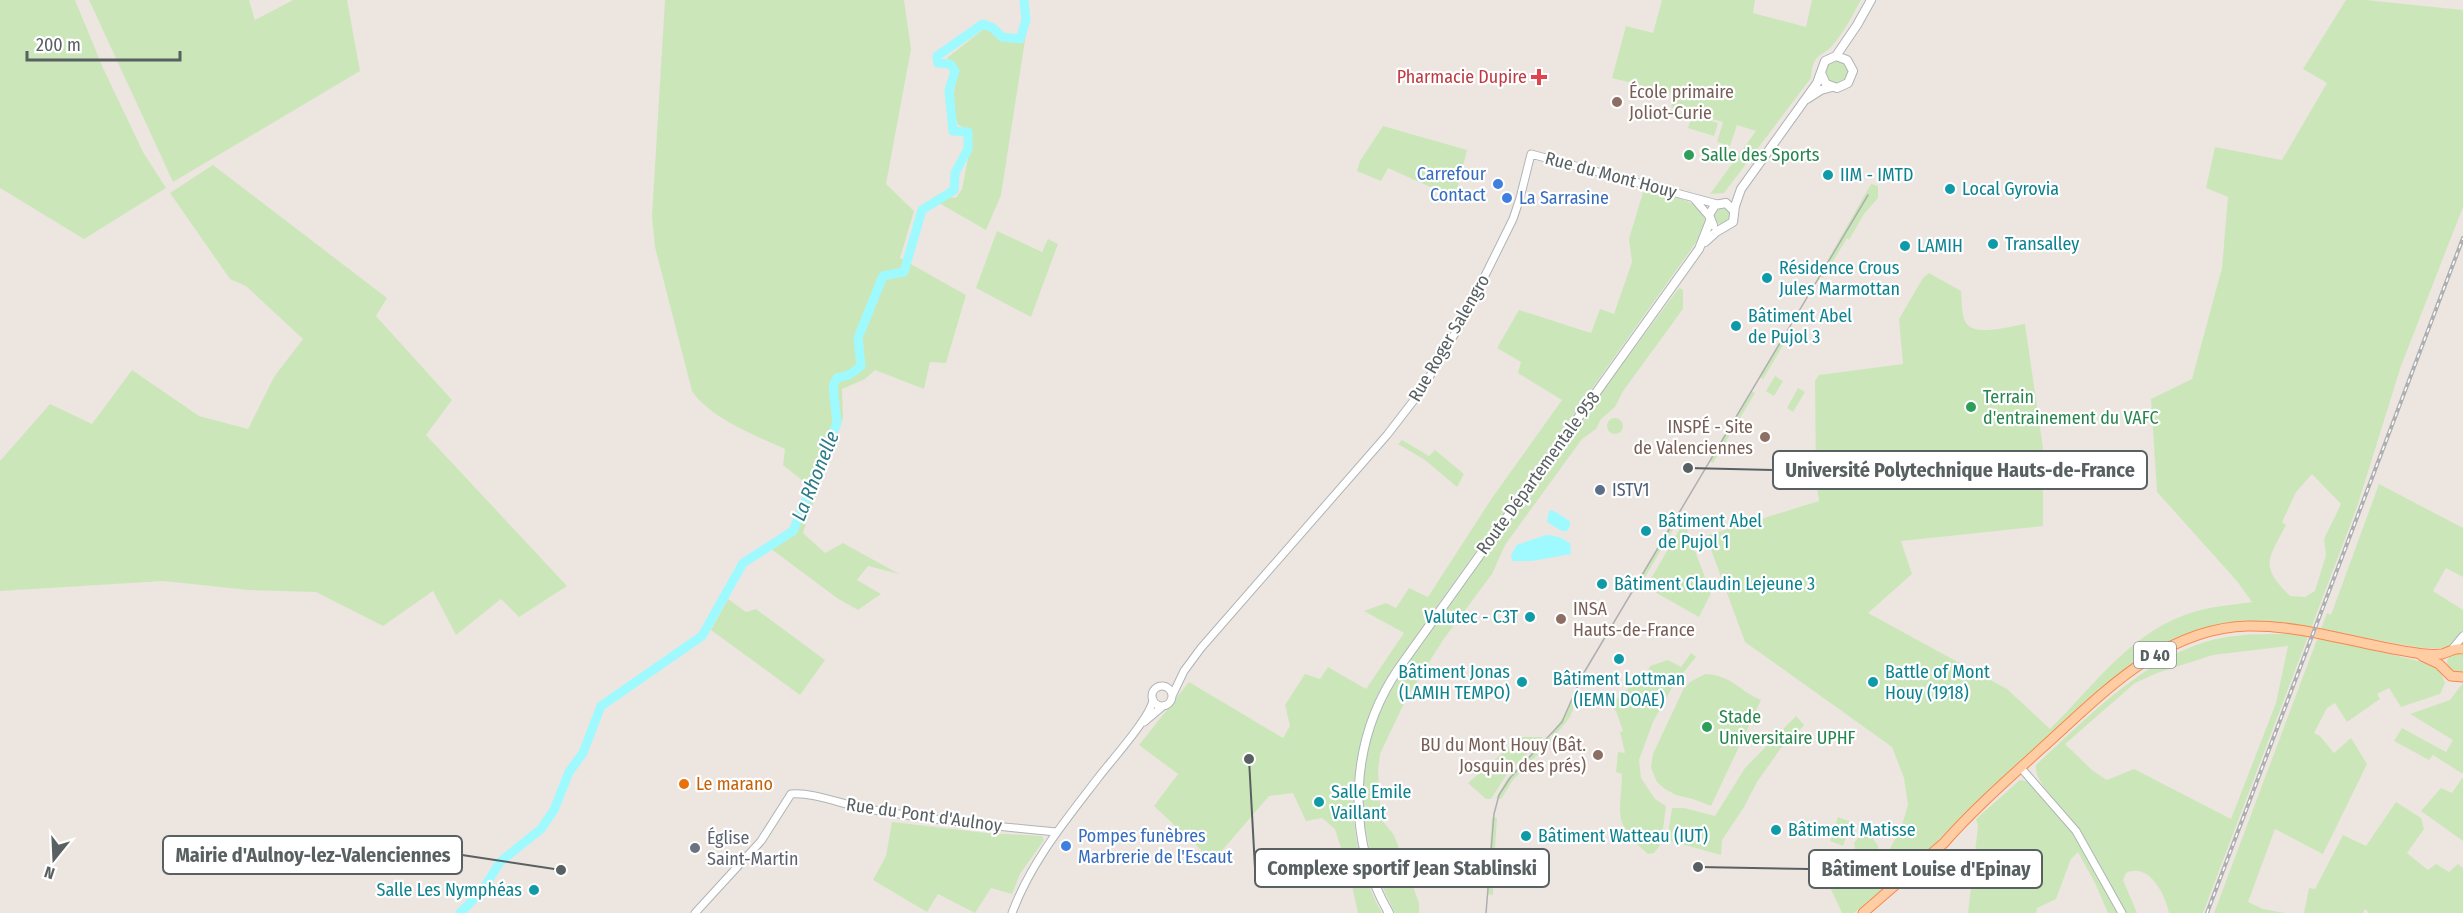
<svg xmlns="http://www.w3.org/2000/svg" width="2463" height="913" font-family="'Fira Sans Condensed',sans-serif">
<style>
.green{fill:#cbe7ba;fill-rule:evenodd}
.water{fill:#9efaff}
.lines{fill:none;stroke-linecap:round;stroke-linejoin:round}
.river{stroke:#9efaff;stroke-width:9}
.tertiary-casing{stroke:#aeb5b7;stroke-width:9}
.secondary-casing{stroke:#adb5b7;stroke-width:10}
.primary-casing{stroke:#f9874d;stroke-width:11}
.tertiary{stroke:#fff;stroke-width:7}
.secondary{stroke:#fff;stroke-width:8}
.primary{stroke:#ffcda3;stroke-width:9}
.tram{stroke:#aeafb0;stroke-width:1.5}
.rail-casing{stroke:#aeafb0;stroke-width:4}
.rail{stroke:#fff;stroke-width:1.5;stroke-dasharray:4.5;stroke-linecap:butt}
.health-dot{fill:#e0444e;stroke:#fff;stroke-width:2}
.education-dot{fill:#8d6e63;stroke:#fff;stroke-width:2}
.leisure-dot{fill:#2e9e5b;stroke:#fff;stroke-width:2}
.culture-dot{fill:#0f9aa8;stroke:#fff;stroke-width:2}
.shop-dot{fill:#3f7fe0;stroke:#fff;stroke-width:2}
.service-dot{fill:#5c6f8a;stroke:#fff;stroke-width:2}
.food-dot{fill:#e8710a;stroke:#fff;stroke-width:2}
.worship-dot{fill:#6b7280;stroke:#fff;stroke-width:2}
.labels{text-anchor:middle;stroke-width:4.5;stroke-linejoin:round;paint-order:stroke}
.shield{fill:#fff;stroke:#8b9091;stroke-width:1.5}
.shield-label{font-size:16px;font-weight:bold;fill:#596062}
.health-label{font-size:18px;fill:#be3a42;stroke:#fff;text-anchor:end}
.education-label{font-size:18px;fill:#785e54;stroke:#fff;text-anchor:start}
.leisure-label{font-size:18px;fill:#27864d;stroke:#fff;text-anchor:start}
.shop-label{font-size:18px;fill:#366cbe;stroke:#fff;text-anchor:start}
.street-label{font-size:18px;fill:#596062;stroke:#fff}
.culture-label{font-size:18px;fill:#0d838f;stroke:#fff;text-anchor:start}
.service-label{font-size:18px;fill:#4e5e75;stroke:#fff;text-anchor:start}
.food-label{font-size:18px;fill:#c56008;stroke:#fff;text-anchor:start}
.worship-label{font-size:18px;fill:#5b616d;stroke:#fff;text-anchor:start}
.water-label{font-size:20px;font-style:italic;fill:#2c7c88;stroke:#fff}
.leader{fill:none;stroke:#596062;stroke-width:2}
.callout-dot{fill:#596062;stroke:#fff;stroke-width:2}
.callout{fill:#fff;stroke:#596062;stroke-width:2}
.callout-label{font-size:20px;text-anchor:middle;font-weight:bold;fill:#596062}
</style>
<rect width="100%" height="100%" fill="#ede5e0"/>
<path class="green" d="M0 0H75L103 68 143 152 166 188 84 239 0 188Z
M89 0H249L255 20 293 0H347L360 71 173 182Z
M665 0H904L911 49 886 184 914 211 900 258 966 295 946 363 930 362 924 389 875 370 865 379 842 389 843 417 803 533 825 553 843 543 899 574 868 566 857 580 881 594 858 610 837 598 766 545 792 526 809 486 783 465 785 449C756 436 710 418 692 391L655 247 652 216Z
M1662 0H1755L1753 13 1806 27 1812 0H1861C1853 14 1846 29 1836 41 1824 59 1813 49 1811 78L1724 193 1710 194 1756 131 1737 125 1730 146 1717 142 1723 122 1671 107 1675 94 1612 78 1626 26 1653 33Z
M2346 0H2366L2463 10V207L2401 366 2357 507 2203 913H2169C2165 894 2149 862 2126 873L2123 880 2137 913H2108L2095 883 2078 852 2071 859 2056 899 2037 908 2036 913H1968L1978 826 1976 819 2020 780 2029 782 2076 836 2081 834C2072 814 2033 785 2036 765 2086 719 2139 663 2205 642 2234 633 2266 634 2296 634L2299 625 2254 623 2151 653 2035 753 2023 758 1927 851 1869 901 1854 913H1842L1828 883 1851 868 1857 858 1854 843 1863 832H1868L1878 846 1880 859 1887 854 1901 828 1908 805 1904 778 1892 747 1745 642 1706 536 1819 501 1816 481 1815 381 1819 375 1903 364 1899 319 1923 278 1929 273 1961 291C1962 300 1961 315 1966 323 1975 337 2011 326 2025 324L2043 448V526L1901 541 1912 574 1868 613 2007 689 2050 729C2095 685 2132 629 2197 611 2214 606 2234 605 2252 602L2236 580 2157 492 2151 399 2192 379 2222 268 2228 197 2206 188 2215 147 2282 160 2327 83 2303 69ZM2312 474 2341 504 2324 539 2326 555 2315 591 2305 597 2290 596C2259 565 2268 560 2286 525L2282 522 2296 492ZM2288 646 2276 703 2231 819 2134 769 2107 780 2093 771 2065 744 2135 683 2157 673 2213 655Z
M985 28 1013 36 1026 34 1001 195 986 230 932 199 937 195 956 198 962 189 972 138 968 129 958 125C951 106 953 91 958 72L947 58Z
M1824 72a12 12 0 1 1 24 0a12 12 0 1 1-24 0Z
M1692 115 1718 123 1714 136 1688 128Z
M1383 126 1467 150 1455 198 1388 168 1381 181 1357 171 1360 161Z
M213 165 387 298 376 316 452 400 426 435 567 586 519 617 501 599 456 635 433 591 383 626 316 592 249 590 163 581 0 591V461L50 404 92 424 132 370 199 416 248 429 274 377 303 339 246 286 230 279 170 193Z
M1871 184 1878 186V198L1864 214 1849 240 1847 238 1823 278 1819 275Z
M1644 189C1659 193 1697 199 1704 215 1706 221 1704 229 1702 234L1393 668C1346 741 1339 837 1382 913H1358L1350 877 1335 829 1322 818 1306 821 1293 793 1269 796 1213 861 1154 806 1178 774 1139 745 1189 682 1283 738 1290 726 1285 705 1305 674 1320 679 1328 667 1366 689 1404 633 1364 611 1386 603 1396 608 1409 588 1428 597 1492 498 1562 400 1518 373 1521 362 1497 348 1519 310 1591 333 1600 309 1614 314 1632 262 1629 239Z
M1714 216a8 8 0 1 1 16 0a8 8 0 1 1-16 0Z
M997 231 1042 252 1048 239 1058 244 1031 317 976 288Z
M1679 288 1683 290V309L1623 391 1615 407 1601 419 1596 429 1582 439 1505 545 1492 574 1443 640 1406 699 1380 754 1378 771 1381 819 1394 835 1419 903V913H1395C1362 849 1349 781 1378 712 1384 697 1396 682 1404 668L1585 414Z
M1790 325 1794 327 1763 379 1759 377Z
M1775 376 1783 381 1774 396 1766 391Z
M1798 388 1805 392 1793 412 1787 408Z
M1751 391 1755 393 1713 463 1709 461Z
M1607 426a8 8 0 1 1 16 0a8 8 0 1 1-16 0Z
M1402 440 1429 456 1435 450 1464 474 1457 487 1425 460 1398 444Z
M2379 484 2463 528V577L2446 568 2433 591 2463 610V645L2454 644 2444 648H2422L2359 637 2358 646 2430 664 2441 673 2445 683 2440 694 2401 707 2389 688 2377 694 2380 699 2347 722 2335 703 2327 708 2314 733 2320 736 2334 753 2351 738 2367 764 2323 854 2275 829 2248 902 2263 909 2285 913H2214L2327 613 2331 615Z
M1678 512 1682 514 1638 589 1634 587Z
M1684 522 1711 593 1699 617 1646 587Z
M728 599 746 612 756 609 825 660 800 695 711 630Z
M2460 652 2463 654V672C2454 675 2447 670 2447 661L2451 654Z
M1691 653 1696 657 1674 684 1653 722 1639 760 1641 778 1655 799 1666 806 1661 844 1654 853 1648 854C1611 822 1621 815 1622 774L1616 772 1618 752 1625 753 1620 732 1623 731 1616 711 1610 705 1639 679 1644 680 1650 666 1668 660 1681 667Z
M1705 674C1732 675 1739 691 1761 700L1711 806 1693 799 1676 795 1665 789 1657 782 1651 768 1653 754 1684 688 1690 682Z
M2463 683V774L2433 755 2429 760 2394 741 2402 728 2446 752 2453 740 2410 714 2450 700Z
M1573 694 1578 697 1570 717 1554 737 1551 734 1567 712Z
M1796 716 1804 725 1789 743 1781 748 1757 782 1744 807 1722 840 1721 855 1667 840 1672 808H1684L1715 816 1745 768Z
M1548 736 1552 740 1513 780 1501 799 1496 798 1507 779Z
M1521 737H1543L1507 774 1491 799H1486L1468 783Z
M2463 777V841L2421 811 2441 788 2452 793Z
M2396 802 2421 818 2424 829 2407 853 2428 870 2436 864 2449 872 2458 864 2463 868V913H2369L2365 909 2363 913H2304L2309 888 2315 889 2343 835 2366 846Z
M1492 817 1497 818 1494 865 1489 864Z
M1838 817 1851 822 1843 846 1830 841Z
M892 822 986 833 1042 836 1044 840 1020 874 1012 894 991 888 975 913 938 894 927 912 873 880 886 856Z
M1489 867H1494L1493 895 1487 894Z"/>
<path class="water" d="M1552 510 1570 521V525L1567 531H1562L1547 522 1549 511Z
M1546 535 1559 537 1570 543 1571 554 1532 561H1512L1511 555 1517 545Z"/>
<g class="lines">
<path class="river" d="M460 913 482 891 500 862 541 829 554 810 569 772 583 753 601 706 702 636 743 563 793 531 837 423 833 386 837 378 849 375 861 366 858 338 883 276 904 272 922 210 954 190 955 173 968 149V132L953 131 949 90 955 71 950 64 938 63 937 56 983 24 993 28 1002 37 1020 39 1026 20 1024 0"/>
<defs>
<path id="tertiary" d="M1695 200 1709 216
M2453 648 2463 636
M1152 696a10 10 0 1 1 20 0a10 10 0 1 1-20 0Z
M1172 696 1184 671 1201 648 1387 435 1421 391 1464 318 1513 219 1520 198 1531 154 1717 204
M1144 722 1163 706
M2021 768 2076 831 2122 913
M695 913 761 841 791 794C815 792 843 805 868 809 931 820 994 826 1057 832
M1012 913C1031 862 1065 821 1098 778 1110 762 1150 718 1153 700"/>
<path id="secondary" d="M1836 56 1857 25 1871 0
M1807 99 1821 90 1832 87
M1713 225 1709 215 1715 205 1726 203 1734 211
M1705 242 1716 232 1733 222 1735 206 1741 189 1817 83 1825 61 1836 56 1847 60 1853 71 1848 83 1837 88 1826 84 1821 73
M1389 913C1345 837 1349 741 1399 668L1699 249 1710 221"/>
<path id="primary" d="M2422 656 2439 664 2451 676 2463 677
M1943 844C1973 810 2007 780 2041 749 2100 696 2162 628 2248 626 2303 625 2356 644 2410 652 2420 654 2432 655 2442 654 2450 652 2454 647 2463 649
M1863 913 1945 842"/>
</defs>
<use href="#tertiary" class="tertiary-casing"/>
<use href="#secondary" class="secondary-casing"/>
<use href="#primary" class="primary-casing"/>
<use href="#tertiary" class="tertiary"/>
<use href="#secondary" class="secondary"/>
<use href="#primary" class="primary"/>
<path class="tram" d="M1486 913 1494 814 1499 795 1510 778 1562 722 1582 676 1868 195"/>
<defs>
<path id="rail" d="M2207 913 2463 238"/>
</defs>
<use href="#rail" class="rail-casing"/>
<use href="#rail" class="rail"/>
</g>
<path class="health-dot" d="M1536 68h6v6h6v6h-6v6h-6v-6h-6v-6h6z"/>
<g class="education-dot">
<circle cx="1617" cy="102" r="6"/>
<circle cx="1765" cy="437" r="6"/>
<circle cx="1561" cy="619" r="6"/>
<circle cx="1598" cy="755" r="6"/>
</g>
<g class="leisure-dot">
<circle cx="1689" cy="155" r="6"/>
<circle cx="1971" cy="407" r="6"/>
<circle cx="1707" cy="727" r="6"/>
</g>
<g class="culture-dot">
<circle cx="1828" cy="175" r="6"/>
<circle cx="1950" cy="189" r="6"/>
<circle cx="1993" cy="244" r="6"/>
<circle cx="1905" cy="246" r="6"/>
<circle cx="1767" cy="278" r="6"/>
<circle cx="1736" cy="326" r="6"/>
<circle cx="1646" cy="531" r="6"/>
<circle cx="1602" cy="584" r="6"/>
<circle cx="1530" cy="617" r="6"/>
<circle cx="1619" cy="659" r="6"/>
<circle cx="1522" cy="682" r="6"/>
<circle cx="1873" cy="682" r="6"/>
<circle cx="1319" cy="802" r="6"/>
<circle cx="1776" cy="830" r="6"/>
<circle cx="1526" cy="836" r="6"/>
<circle cx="534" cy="890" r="6"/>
</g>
<g class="shop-dot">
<circle cx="1498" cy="184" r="6"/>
<circle cx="1507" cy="198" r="6"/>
<circle cx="1066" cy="846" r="6"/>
</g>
<circle class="service-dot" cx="1600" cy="490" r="6"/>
<circle class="food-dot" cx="684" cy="784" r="6"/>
<circle class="worship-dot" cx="695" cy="848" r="6"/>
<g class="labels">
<rect class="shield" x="2134" y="642" width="42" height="26" rx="4.5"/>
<g class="shield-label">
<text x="2155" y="661">D 40</text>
</g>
<g class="health-label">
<text x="1527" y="83">Pharmacie Dupire</text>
</g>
<g class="education-label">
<text x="1629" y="98">École primaire<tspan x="1629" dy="21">Joliot-Curie</tspan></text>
<text x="1753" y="433" text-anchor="end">INSPÉ - Site<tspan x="1753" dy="21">de Valenciennes</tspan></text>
<text x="1573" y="615">INSA<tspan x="1573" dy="21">Hauts-de-France</tspan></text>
<text x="1586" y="751" text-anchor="end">BU du Mont Houy (Bât.<tspan x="1586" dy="21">Josquin des prés)</tspan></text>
</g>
<g class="leisure-label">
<text x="1701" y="161">Salle des Sports</text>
<text x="1983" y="403">Terrain<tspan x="1983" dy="21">d'entrainement du VAFC</tspan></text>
<text x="1719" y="723">Stade<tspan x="1719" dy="21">Universitaire UPHF</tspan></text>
</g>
<g class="shop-label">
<text x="1486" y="180" text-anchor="end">Carrefour<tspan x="1486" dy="21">Contact</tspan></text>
<text x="1519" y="204">La Sarrasine</text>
<text x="1078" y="842">Pompes funèbres<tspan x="1078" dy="21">Marbrerie de l'Escaut</tspan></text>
</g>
<g class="street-label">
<text transform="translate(1611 175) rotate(15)" y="6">Rue du Mont Houy</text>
<text transform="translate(1449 338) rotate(-60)" y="6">Rue Roger Salengro</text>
<text transform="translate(1538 473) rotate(-54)" y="6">Route Départementale 958</text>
<text transform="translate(924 815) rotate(8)" y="6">Rue du Pont d'Aulnoy</text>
</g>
<g class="culture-label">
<text x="1840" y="181">IIM - IMTD</text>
<text x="1962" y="195">Local Gyrovia</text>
<text x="2005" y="250">Transalley</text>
<text x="1917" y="252">LAMIH</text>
<text x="1779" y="274">Résidence Crous<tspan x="1779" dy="21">Jules Marmottan</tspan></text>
<text x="1748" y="322">Bâtiment Abel<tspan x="1748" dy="21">de Pujol 3</tspan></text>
<text x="1658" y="527">Bâtiment Abel<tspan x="1658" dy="21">de Pujol 1</tspan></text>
<text x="1614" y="590">Bâtiment Claudin Lejeune 3</text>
<text x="1518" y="623" text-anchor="end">Valutec - C3T</text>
<text x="1510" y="678" text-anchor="end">Bâtiment Jonas<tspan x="1510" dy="21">(LAMIH TEMPO)</tspan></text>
<text x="1885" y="678">Battle of Mont<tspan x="1885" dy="21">Houy (1918)</tspan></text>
<text x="1619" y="685" text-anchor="middle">Bâtiment Lottman<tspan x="1619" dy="21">(IEMN DOAE)</tspan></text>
<text x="1331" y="798">Salle Emile<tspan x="1331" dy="21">Vaillant</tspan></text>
<text x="1788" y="836">Bâtiment Matisse</text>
<text x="1538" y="842">Bâtiment Watteau (IUT)</text>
<text x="522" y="896" text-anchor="end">Salle Les Nymphéas</text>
</g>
<g class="service-label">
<text x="1612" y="496">ISTV1</text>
</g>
<g class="food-label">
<text x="696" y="790">Le marano</text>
</g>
<g class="worship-label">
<text x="707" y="844">Église<tspan x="707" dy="21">Saint-Martin</tspan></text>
</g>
<g class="water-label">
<text transform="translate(815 476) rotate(-68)" y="7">La Rhonelle</text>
</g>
</g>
<path class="leader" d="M1688 468L1773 470M561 870L462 855M1249 759L1255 868M1698 867L1809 869"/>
<g class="callout-dot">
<circle cx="1688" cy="468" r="6"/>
<circle cx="561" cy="870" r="6"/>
<circle cx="1249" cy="759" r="6"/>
<circle cx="1698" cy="867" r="6"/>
</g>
<g class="callout">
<rect x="1773" y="451" width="374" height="38" rx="6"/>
<rect x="163" y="836" width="299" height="38" rx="6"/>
<rect x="1255" y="849" width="294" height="38" rx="6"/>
<rect x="1809" y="850" width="233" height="38" rx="6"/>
</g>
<g class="callout-label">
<text x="1960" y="477">Université Polytechnique Hauts-de-France</text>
<text x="313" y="862">Mairie d'Aulnoy-lez-Valenciennes</text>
<text x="1402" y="875">Complexe sportif Jean Stablinski</text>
<text x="1926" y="876">Bâtiment Louise d'Epinay</text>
</g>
<g transform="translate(54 859) rotate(198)" stroke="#ffffff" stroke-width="4.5" paint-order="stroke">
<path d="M0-4.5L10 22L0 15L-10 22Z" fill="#596062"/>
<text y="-9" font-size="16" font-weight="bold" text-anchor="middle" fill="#596062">N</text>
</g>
<path d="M27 51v9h153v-9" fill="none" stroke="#596062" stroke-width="3"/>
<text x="36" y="51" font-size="18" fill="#596062" stroke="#ffffff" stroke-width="4.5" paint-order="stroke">200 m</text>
</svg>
